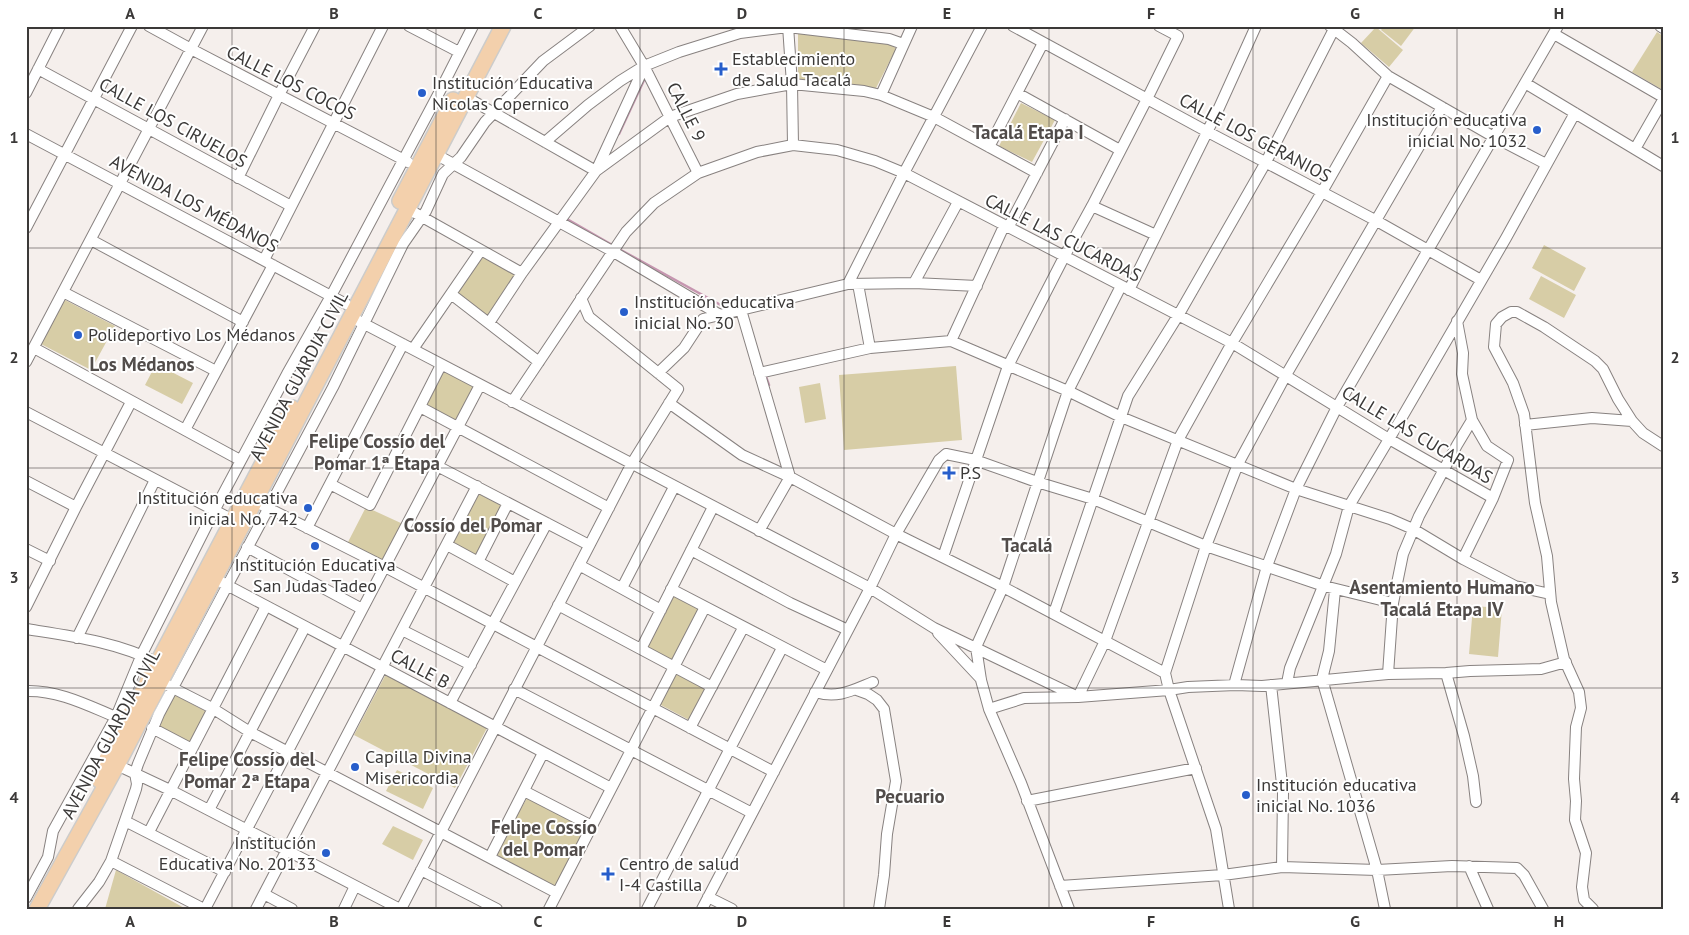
<svg xmlns="http://www.w3.org/2000/svg" width="1689" height="935" font-family="'PT Sans',sans-serif">
<style>
.green{fill:#d7cda6}
.lines{fill:none;stroke-linecap:round;stroke-linejoin:round}
.stream{stroke:#c696b0;stroke-width:2.5}
.minor-casing{stroke:#888280;stroke-width:12}
.highway-casing{stroke:#cccccb;stroke-width:18}
.minor{stroke:#fff;stroke-width:10}
.highway{stroke:#f3d0ac;stroke-width:15}
.grid{fill:none;stroke:#3b3938;stroke-width:1;stroke-opacity:0.55}
.poi-dot{fill:#275ecb;stroke:#fff;stroke-width:2}
.labels{text-anchor:middle;stroke-width:4;stroke-linejoin:round;paint-order:stroke}
.poi-label{font-size:18px;fill:#3b3938;stroke:#fff;text-anchor:start}
.street-label{font-size:18px;fill:#3b3938;stroke:#fff}
.neighbourhood-label{font-size:19px;font-weight:bold;fill:#514c4a;stroke:#fff}
.neatline{fill:none;stroke:#3b3938;stroke-width:2}
.grid-label{font-size:16px;text-anchor:middle;font-weight:bold;fill:#3b3938}
</style>
<rect width="100%" height="100%" fill="#f5efec"/>
<path class="green" d="M1384 26H1416L1401 46 1381 30Z
M1376 27 1403 50 1389 67 1361 43Z
M1657 32 1663 36V90L1632 72Z
M798 33 892 44 896 49 875 90 798 80Z
M1021 103 1055 120 1032 162 999 146Z
M1544 245 1586 268 1574 291 1532 268Z
M483 254 518 275 490 318 455 295Z
M1541 276 1576 295 1564 318 1529 299Z
M65 300 115 326 91 370 41 344Z
M156 364 193 383 182 404 145 385Z
M956 366 962 440 844 450 839 375Z
M443 371 475 387 457 423 424 406Z
M820 383 826 419 805 423 799 387Z
M479 494 504 507 477 559 452 545Z
M366 507 403 524 384 561 347 544Z
M674 593 702 608 673 662 645 647Z
M1473 606 1502 608 1498 657 1469 654Z
M386 674 487 728 455 788 354 735Z
M676 674 707 690 691 721 659 704Z
M173 694 207 712 190 744 157 726Z
M397 770 433 788 423 809 386 791Z
M527 798 587 828 554 888 494 856Z
M393 826 423 840 413 860 382 844Z
M116 870 186 909H105Z"/>
<g class="lines">
<path class="stream" d="M619 134 645 78
M568 217 567 219 614 246
M619 249 728 309
M765 374 769 385"/>
<defs>
<path id="minor" d="M149 26 191 49 408 162
M409 26 459 52
M620 26 644 66 698 173
M788 26 792 84 793 145
M1013 26 1206 131 1375 220 1481 280
M1330 26 1352 43 1388 76 1494 137 1546 164
M1660 26 1663 28
M1554 34 1663 97
M38 69 291 206
M1525 83 1663 166
M26 93 60 26
M1017 93 1120 150
M881 95 912 26
M466 97 596 171
M26 134 346 304
M545 142 588 105 620 81 644 66 679 52 740 33 788 27 889 39 903 44
M989 147 1043 43
M1635 149 1663 100
M437 155 612 251 720 315
M596 171 670 117 737 94 792 84 864 91 881 95 934 117 1037 173
M238 178 279 95 315 26
M1092 206 1156 235
M408 209 522 273
M26 228 132 26
M1008 228 1065 119
M91 240 243 322
M264 260 383 26
M914 283 958 202
M848 284 904 173 982 26
M858 284 870 348
M1129 290 1218 110 1256 26
M63 292 216 371
M451 294 539 362
M741 310 790 477 759 531
M351 317 870 588 934 628 1078 697 1105 641 1178 440 1232 343 1322 192 1388 76
M1457 321 1463 353 1462 374 1472 420 1487 446 1508 460 1493 498 1463 559
M489 323 522 273 596 171 644 67
M951 341 1004 226
M34 348 240 460
M413 349 481 250
M26 362 203 26
M658 373 684 348 703 319 848 284 914 283 977 286
M759 373 870 348 951 341 1068 391 1121 417 1296 489 1390 519 1413 529 1463 559 1515 586 1550 594
M512 402 626 232 654 203 698 173 757 152 793 145 837 150 875 161 904 173 1232 343 1389 439 1493 498
M669 403 742 455 790 477 896 534 1003 587 1165 673
M420 407 609 508
M26 412 233 520
M1525 425 1592 418 1632 421
M185 430 273 265
M439 467 589 545
M26 481 76 507
M330 484 370 505 441 365
M262 505 385 567 774 772
M307 528 403 344
M447 545 515 582
M247 547 362 609
M26 549 50 561
M691 550 790 603 848 630
M943 557 1008 366 1064 257 1092 206 1147 99 1178 36 1159 26
M478 562 508 503
M579 565 661 610
M221 582 611 788
M622 588 674 487
M671 589 827 670
M1335 590 1329 651 1322 679 1377 870 1385 909
M558 605 712 687
M26 607 76 507 131 402
M1054 613 1128 396 1179 314 1266 162 1334 29
M26 629C70 636 118 642 158 663
M402 630 471 665
M938 633 981 679
M77 638 155 480
M641 649 713 507
M1446 673 1464 736 1473 776 1476 802
M1388 674 1393 603 1403 554 1419 516 1457 445 1472 420
M1287 683 1290 668 1336 554 1349 506 1401 419 1506 238 1575 113
M167 685 212 708 250 732 557 893
M1234 685 1267 566 1296 489 1337 407 1558 26
M1271 685 1283 793 1282 867
M514 689 752 813
M857 690 868 694 877 700 884 709 896 781 887 834 884 875 879 909
M26 691C58 690 87 705 116 717
M815 692C838 699 853 690 873 682
M450 703 547 523
M989 709 1024 698 1078 697 1169 690 1188 687 1236 685 1262 686 1388 674 1446 673 1470 671 1541 669 1566 662
M152 728 192 749
M690 728 743 628
M117 765 170 790 400 909
M524 791 592 826
M1027 801 1196 768
M209 810 305 627
M125 821 225 872
M149 832 266 606
M490 857 543 753
M111 861 204 909
M1469 866 1488 909
M421 870 497 909
M1060 886 1223 875 1282 867 1377 870 1452 866 1517 868 1524 875 1543 909
M264 894 292 909
M708 897 732 909
M26 898 48 857 53 831 116 717 142 654 214 511 287 374 331 296 441 89 473 26
M78 909 99 882 111 861 136 789 137 784 135 773 138 764 159 714 333 387 403 244 426 211 443 174 461 157 485 122 543 61 590 26
M205 909 480 385
M256 909 477 486
M344 909 355 886
M401 909 631 465 678 389 589 317 581 298
M549 909 705 607
M647 909 782 648
M702 909 870 588 896 534 939 460 946 454 975 460 1037 482 1093 499 1206 546 1324 586 1393 603
M1069 909 1021 783 989 709 981 680 976 647 1003 587 1068 391 1121 286
M1229 909 1216 829 1169 690 1165 673 1206 546 1238 464 1286 375 1442 107
M1593 909 1584 900 1582 887 1586 853 1575 820 1576 801 1574 779 1576 727 1581 708 1579 692 1564 659 1551 602 1547 556 1535 503 1524 414 1513 383 1494 347 1496 324 1502 317 1511 312H1517L1544 327 1595 361 1603 369 1618 399 1632 421 1643 433 1663 446"/>
<path id="highway" d="M400 201 453 100
M99 780 108 757 292 408
M37 909 117 765 503 26"/>
</defs>
<use href="#minor" class="minor-casing"/>
<use href="#highway" class="highway-casing"/>
<use href="#minor" class="minor"/>
<use href="#highway" class="highway"/>
</g>
<path class="grid" d="M232 26V909M436 26V909M640 26V909M844 26V909M1049 26V909M1253 26V909M1457 26V909M26 248H1663M26 468H1663M26 688H1663"/>
<g class="poi-dot">
<path d="M718.5 61.5h5v5h5v5h-5v5h-5v-5h-5v-5h5z"/>
<circle cx="422" cy="93" r="5"/>
<circle cx="1537" cy="130" r="5"/>
<circle cx="624" cy="312" r="5"/>
<circle cx="78" cy="335" r="5"/>
<path d="M946.5 465.5h5v5h5v5h-5v5h-5v-5h-5v-5h5z"/>
<circle cx="308" cy="508" r="5"/>
<circle cx="315" cy="546" r="5"/>
<circle cx="355" cy="767" r="5"/>
<circle cx="1246" cy="795" r="5"/>
<circle cx="326" cy="853" r="5"/>
<path d="M605.5 866.5h5v5h5v5h-5v5h-5v-5h-5v-5h5z"/>
</g>
<g class="labels">
<g class="poi-label">
<text x="732" y="65">Establecimiento<tspan x="732" dy="21">de Salud Tacalá</tspan></text>
<text x="432" y="89">Institución Educativa<tspan x="432" dy="21">Nicolas Copernico</tspan></text>
<text x="1527" y="126" text-anchor="end">Institución educativa<tspan x="1527" dy="21">inicial No. 1032</tspan></text>
<text x="634" y="308">Institución educativa<tspan x="634" dy="21">inicial No. 30</tspan></text>
<text x="88" y="341">Polideportivo Los Médanos</text>
<text x="960" y="479">P.S</text>
<text x="298" y="504" text-anchor="end">Institución educativa<tspan x="298" dy="21">inicial No. 742</tspan></text>
<text x="315" y="571" text-anchor="middle">Institución Educativa<tspan x="315" dy="21">San Judas Tadeo</tspan></text>
<text x="365" y="763">Capilla Divina<tspan x="365" dy="21">Misericordia</tspan></text>
<text x="1256" y="791">Institución educativa<tspan x="1256" dy="21">inicial No. 1036</tspan></text>
<text x="316" y="849" text-anchor="end">Institución<tspan x="316" dy="21">Educativa No. 20133</tspan></text>
<text x="619" y="870">Centro de salud<tspan x="619" dy="21">I-4 Castilla</tspan></text>
</g>
<g class="street-label">
<text transform="translate(291 83) rotate(27)" y="6">CALLE LOS COCOS</text>
<text transform="translate(686 112) rotate(63)" y="6">CALLE 9</text>
<text transform="translate(173 123) rotate(29)" y="6">CALLE LOS CIRUELOS</text>
<text transform="translate(1255 138) rotate(28)" y="6">CALLE LOS GERANIOS</text>
<text transform="translate(194 204) rotate(28)" y="6">AVENIDA LOS MÉDANOS</text>
<text transform="translate(1063 238) rotate(27)" y="6">CALLE LAS CUCARDAS</text>
<text transform="translate(299 376) rotate(-62)" y="6">AVENIDA GUARDIA CIVIL</text>
<text transform="translate(1417 435) rotate(31)" y="6">CALLE LAS CUCARDAS</text>
<text transform="translate(420 669) rotate(28)" y="6">CALLE B</text>
<text transform="translate(111 734) rotate(-62)" y="6">AVENIDA GUARDIA CIVIL</text>
</g>
<g class="neighbourhood-label">
<text x="1028" y="139">Tacalá Etapa I</text>
<text x="142" y="371">Los Médanos</text>
<text x="377" y="448">Felipe Cossío del<tspan x="377" dy="22">Pomar 1ª Etapa</tspan></text>
<text x="473" y="532">Cossío del Pomar</text>
<text x="1027" y="552">Tacalá</text>
<text x="1442" y="594">Asentamiento Humano<tspan x="1442" dy="22">Tacalá Etapa IV</tspan></text>
<text x="247" y="766">Felipe Cossío del<tspan x="247" dy="22">Pomar 2ª Etapa</tspan></text>
<text x="910" y="803">Pecuario</text>
<text x="544" y="834">Felipe Cossío<tspan x="544" dy="22">del Pomar</tspan></text>
</g>
</g>
<rect width="1689" height="935" fill="none" stroke="#ffffff" stroke-width="55"/>
<rect x="28" y="28" width="1634" height="880" class="neatline"/>
<g class="grid-label">
<text x="130" y="19">A</text>
<text x="334" y="19">B</text>
<text x="538" y="19">C</text>
<text x="742" y="19">D</text>
<text x="947" y="19">E</text>
<text x="1151" y="19">F</text>
<text x="1355" y="19">G</text>
<text x="1559" y="19">H</text>
<text x="14" y="143">1</text>
<text x="1675" y="143">1</text>
<text x="14" y="363">2</text>
<text x="1675" y="363">2</text>
<text x="14" y="583">3</text>
<text x="1675" y="583">3</text>
<text x="14" y="803">4</text>
<text x="1675" y="803">4</text>
<text x="130" y="927">A</text>
<text x="334" y="927">B</text>
<text x="538" y="927">C</text>
<text x="742" y="927">D</text>
<text x="947" y="927">E</text>
<text x="1151" y="927">F</text>
<text x="1355" y="927">G</text>
<text x="1559" y="927">H</text>
</g>
</svg>
